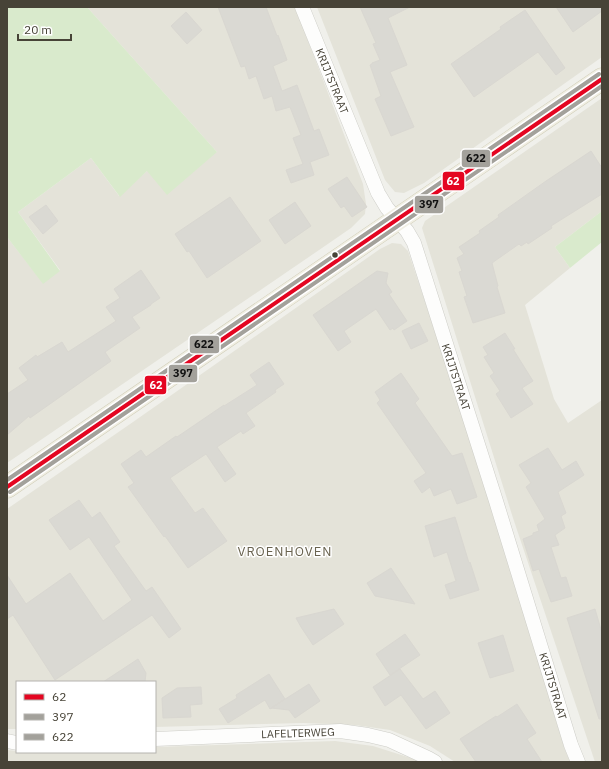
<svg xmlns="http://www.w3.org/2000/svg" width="609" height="769" font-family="'IBM Plex Sans',sans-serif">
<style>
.residential{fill:#e4e3d9}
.green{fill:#d9eacc}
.building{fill:#dad9d3;stroke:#d9d7d1}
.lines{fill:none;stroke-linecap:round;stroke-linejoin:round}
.street-casing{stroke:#cecec8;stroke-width:15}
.primary-casing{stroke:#d2cfba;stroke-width:23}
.street{stroke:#fdfdfc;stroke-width:14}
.primary{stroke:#f1efe4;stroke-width:22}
.bus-1-casing{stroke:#fff;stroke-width:7}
.bus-2-casing{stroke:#fff;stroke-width:7}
.bus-3-casing{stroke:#fff;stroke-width:7}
.bus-1{stroke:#e40521;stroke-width:4}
.bus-2{stroke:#a3a19b;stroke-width:4}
.bus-3{stroke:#a3a19b;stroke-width:4}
.bus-dot{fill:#474337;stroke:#fff;stroke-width:1.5}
.labels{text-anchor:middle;stroke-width:3;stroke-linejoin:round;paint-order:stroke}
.street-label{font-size:11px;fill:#474337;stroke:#fff}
.quarter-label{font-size:13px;letter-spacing:1px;fill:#69634f;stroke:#fff}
.line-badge{stroke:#fff;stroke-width:1.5}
.badge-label{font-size:11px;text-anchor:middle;font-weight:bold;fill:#fff}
.pale-badge-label{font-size:11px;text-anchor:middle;font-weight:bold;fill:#111}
</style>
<rect width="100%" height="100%" fill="#f0f0eb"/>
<path class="residential" d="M87 7H295L363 184 366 204 365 214 351 228 322 248 7 463V237L43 283 60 270 18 212 91 158 119 196 147 171 217 152Z
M317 7H602V57L424 183 404 193 395 192 385 180Z
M602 98V211L555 247 570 268 525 305 554 399 568 423 602 400V762H595L513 518 422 228 425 221Z
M392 243 401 244 408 251 467 427 565 750 570 762H455L430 746 390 730 355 725 303 723 155 727V682H17V729H7V509L133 422 380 249Z
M335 741 373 746 414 759 420 762H7V750L17 751V752H155V747Z"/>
<path class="green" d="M7 7H87L217 152 167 195 147 171 120 197 91 158 18 212 60 271 43 284 7 237Z
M602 211V242L570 268 555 247Z"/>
<path class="building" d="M218 7H266L277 36 278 35 287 60 273 66 282 91 297 85 314 131 319 129 329 155 310 162 314 175 291 183 286 170 303 164 293 138 301 135 290 107 276 111 272 96 264 99 256 76 249 79 245 66 241 67Z
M360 7H410L388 18 407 65 390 72 414 127 391 136 375 99 381 96 370 65 372 64V63L380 60 373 44 376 43Z
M556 7H602V11L573 32Z
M525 10 565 68 556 75 538 52 474 97 451 64 501 29 500 27Z
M186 12 202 30 187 44 171 26Z
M591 151 602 168V194L551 226 552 228 528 244 527 242 521 246 519 244 492 263 498 286 497 287 505 313 473 323 464 297 467 296 459 272 462 271 457 258 464 254 459 247 480 233 479 231 499 217 498 215 546 181Z
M347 177 367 207 352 217 344 206 341 208 328 189Z
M230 197 261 241 207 278 189 251 187 252 175 234Z
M295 202 311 226 285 244 269 220Z
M46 205 58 221 43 234 29 217Z
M141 270 160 298 151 304V305L132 317 140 328 105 352 111 361 30 418 29 416 7 435V394L28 380 19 368 36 355 37 357 62 342 68 352 116 321 106 307 120 298 114 289Z
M377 271 388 273 386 283 392 292 389 294 407 321 394 330 393 328 390 330 376 309 344 331 351 342 338 351 313 315Z
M419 323 428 341 411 349 402 331Z
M505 333 515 349H513L533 381 522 388 533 404 511 418 496 394 500 391 490 376 494 373 484 357 488 355 483 347Z
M269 362 284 384 275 390 276 392 246 413 255 426 243 434 241 431 217 447 236 474 225 482 206 454 170 478 195 513 203 508 227 541 188 568 165 536 164 537 128 487 134 483 121 464 141 450 146 457 176 436 177 437 224 405V406L257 385 250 375Z
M401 373 419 399 415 403 452 456 462 453 477 497 457 504 451 489 434 496 430 487 422 493 414 481 426 473 377 403 380 400 375 392Z
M548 448 562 470 576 461 584 475 558 492 566 513 561 516 565 528 555 535 559 545 551 547 561 578 566 577 572 596 551 602 539 569 533 571 523 539 533 535V533L539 531 537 525 545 519 526 487 531 483 519 465Z
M79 500 92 518 100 512 120 542 114 546 146 591 152 587 181 629 169 638 152 615 55 680 13 615 7 619V575L26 604 70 573 103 621 132 600 89 537 70 550 49 520Z
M455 517 469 563 470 562 479 590 450 599 445 585 456 581 447 552 434 557 425 526Z
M391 568 415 604 375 596 367 583Z
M334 609 344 624 313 645 301 627 296 618Z
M595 609 602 633V719H599L567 618Z
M405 634 420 655 390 675 376 654Z
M503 635 514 671 490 678 478 643Z
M138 659 146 673 145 682H103Z
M400 669 423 699 435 691 450 713 426 729 401 695 385 706 373 687Z
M269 674 285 699 270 709 265 700 228 723 219 709 237 698 236 695Z
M309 684 320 701 295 718 289 710 271 708Z
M201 687 202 704 190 705 191 717 163 718 162 698 177 688Z
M517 704 536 733 527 739 542 762H476L460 739 496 716 497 717Z"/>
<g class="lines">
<defs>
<path id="street" d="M302 7 378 193 387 208 407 231 414 243 496 501 571 745 578 762
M155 739 340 731 368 735 389 740 428 758 435 762
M7 741 17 743"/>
<path id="primary" d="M7 487 602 79"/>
</defs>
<use href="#street" class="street-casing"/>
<use href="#primary" class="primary-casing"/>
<use href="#street" class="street"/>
<use href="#primary" class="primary"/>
<defs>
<path id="bus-1" d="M7 487 602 79"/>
<path id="bus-2" d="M10 492 602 86"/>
<path id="bus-3" d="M7 480 599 74"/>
</defs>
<use href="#bus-1" class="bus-1-casing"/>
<use href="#bus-2" class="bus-2-casing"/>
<use href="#bus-3" class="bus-3-casing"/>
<use href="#bus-1" class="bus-1"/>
<use href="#bus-2" class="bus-2"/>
<use href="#bus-3" class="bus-3"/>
</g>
<circle class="bus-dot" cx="335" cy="255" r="3.5"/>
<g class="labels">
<g class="street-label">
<text transform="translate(332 81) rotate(68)" y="4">KRIJTSTRAAT</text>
<text transform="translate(456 377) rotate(72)" y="4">KRIJTSTRAAT</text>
<text transform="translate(553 686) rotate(73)" y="4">KRIJTSTRAAT</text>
<text transform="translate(298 733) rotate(-2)" y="4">LAFELTERWEG</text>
</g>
<g class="quarter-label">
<text x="285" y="556">VROENHOVEN</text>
</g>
</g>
<g class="line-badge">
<rect x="461" y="149" width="30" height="19" rx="4" fill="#a3a19b"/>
<rect x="442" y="171" width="23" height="20" rx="4" fill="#e40521"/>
<rect x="414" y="195" width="30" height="19" rx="4" fill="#a3a19b"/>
<rect x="189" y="335" width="31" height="19" rx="4" fill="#a3a19b"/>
<rect x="168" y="364" width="30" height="19" rx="4" fill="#a3a19b"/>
<rect x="144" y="375" width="23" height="20" rx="4" fill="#e40521"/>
</g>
<g class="badge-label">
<text x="453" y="185">62</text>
<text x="156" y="389">62</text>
</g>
<g class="pale-badge-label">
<text x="476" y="162">622</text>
<text x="429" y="208">397</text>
<text x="204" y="348">622</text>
<text x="183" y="377">397</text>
</g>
<rect width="609" height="769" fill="none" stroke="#474337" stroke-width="16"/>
<rect x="16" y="681" width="140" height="72" fill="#ffffff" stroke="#b5b4af"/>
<rect x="24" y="694" width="20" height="6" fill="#e40521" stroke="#b5b4af"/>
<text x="52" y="701" font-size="12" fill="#474337">62</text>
<rect x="24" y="714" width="20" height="6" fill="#a3a19b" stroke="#b5b4af"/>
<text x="52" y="721" font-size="12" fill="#474337">397</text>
<rect x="24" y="734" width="20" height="6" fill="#a3a19b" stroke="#b5b4af"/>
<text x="52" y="741" font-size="12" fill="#474337">622</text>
<path d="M18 34v6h53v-6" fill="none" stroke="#474337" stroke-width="2"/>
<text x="24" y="34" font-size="12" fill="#474337" stroke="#ffffff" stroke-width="3" paint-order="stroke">20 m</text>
</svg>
